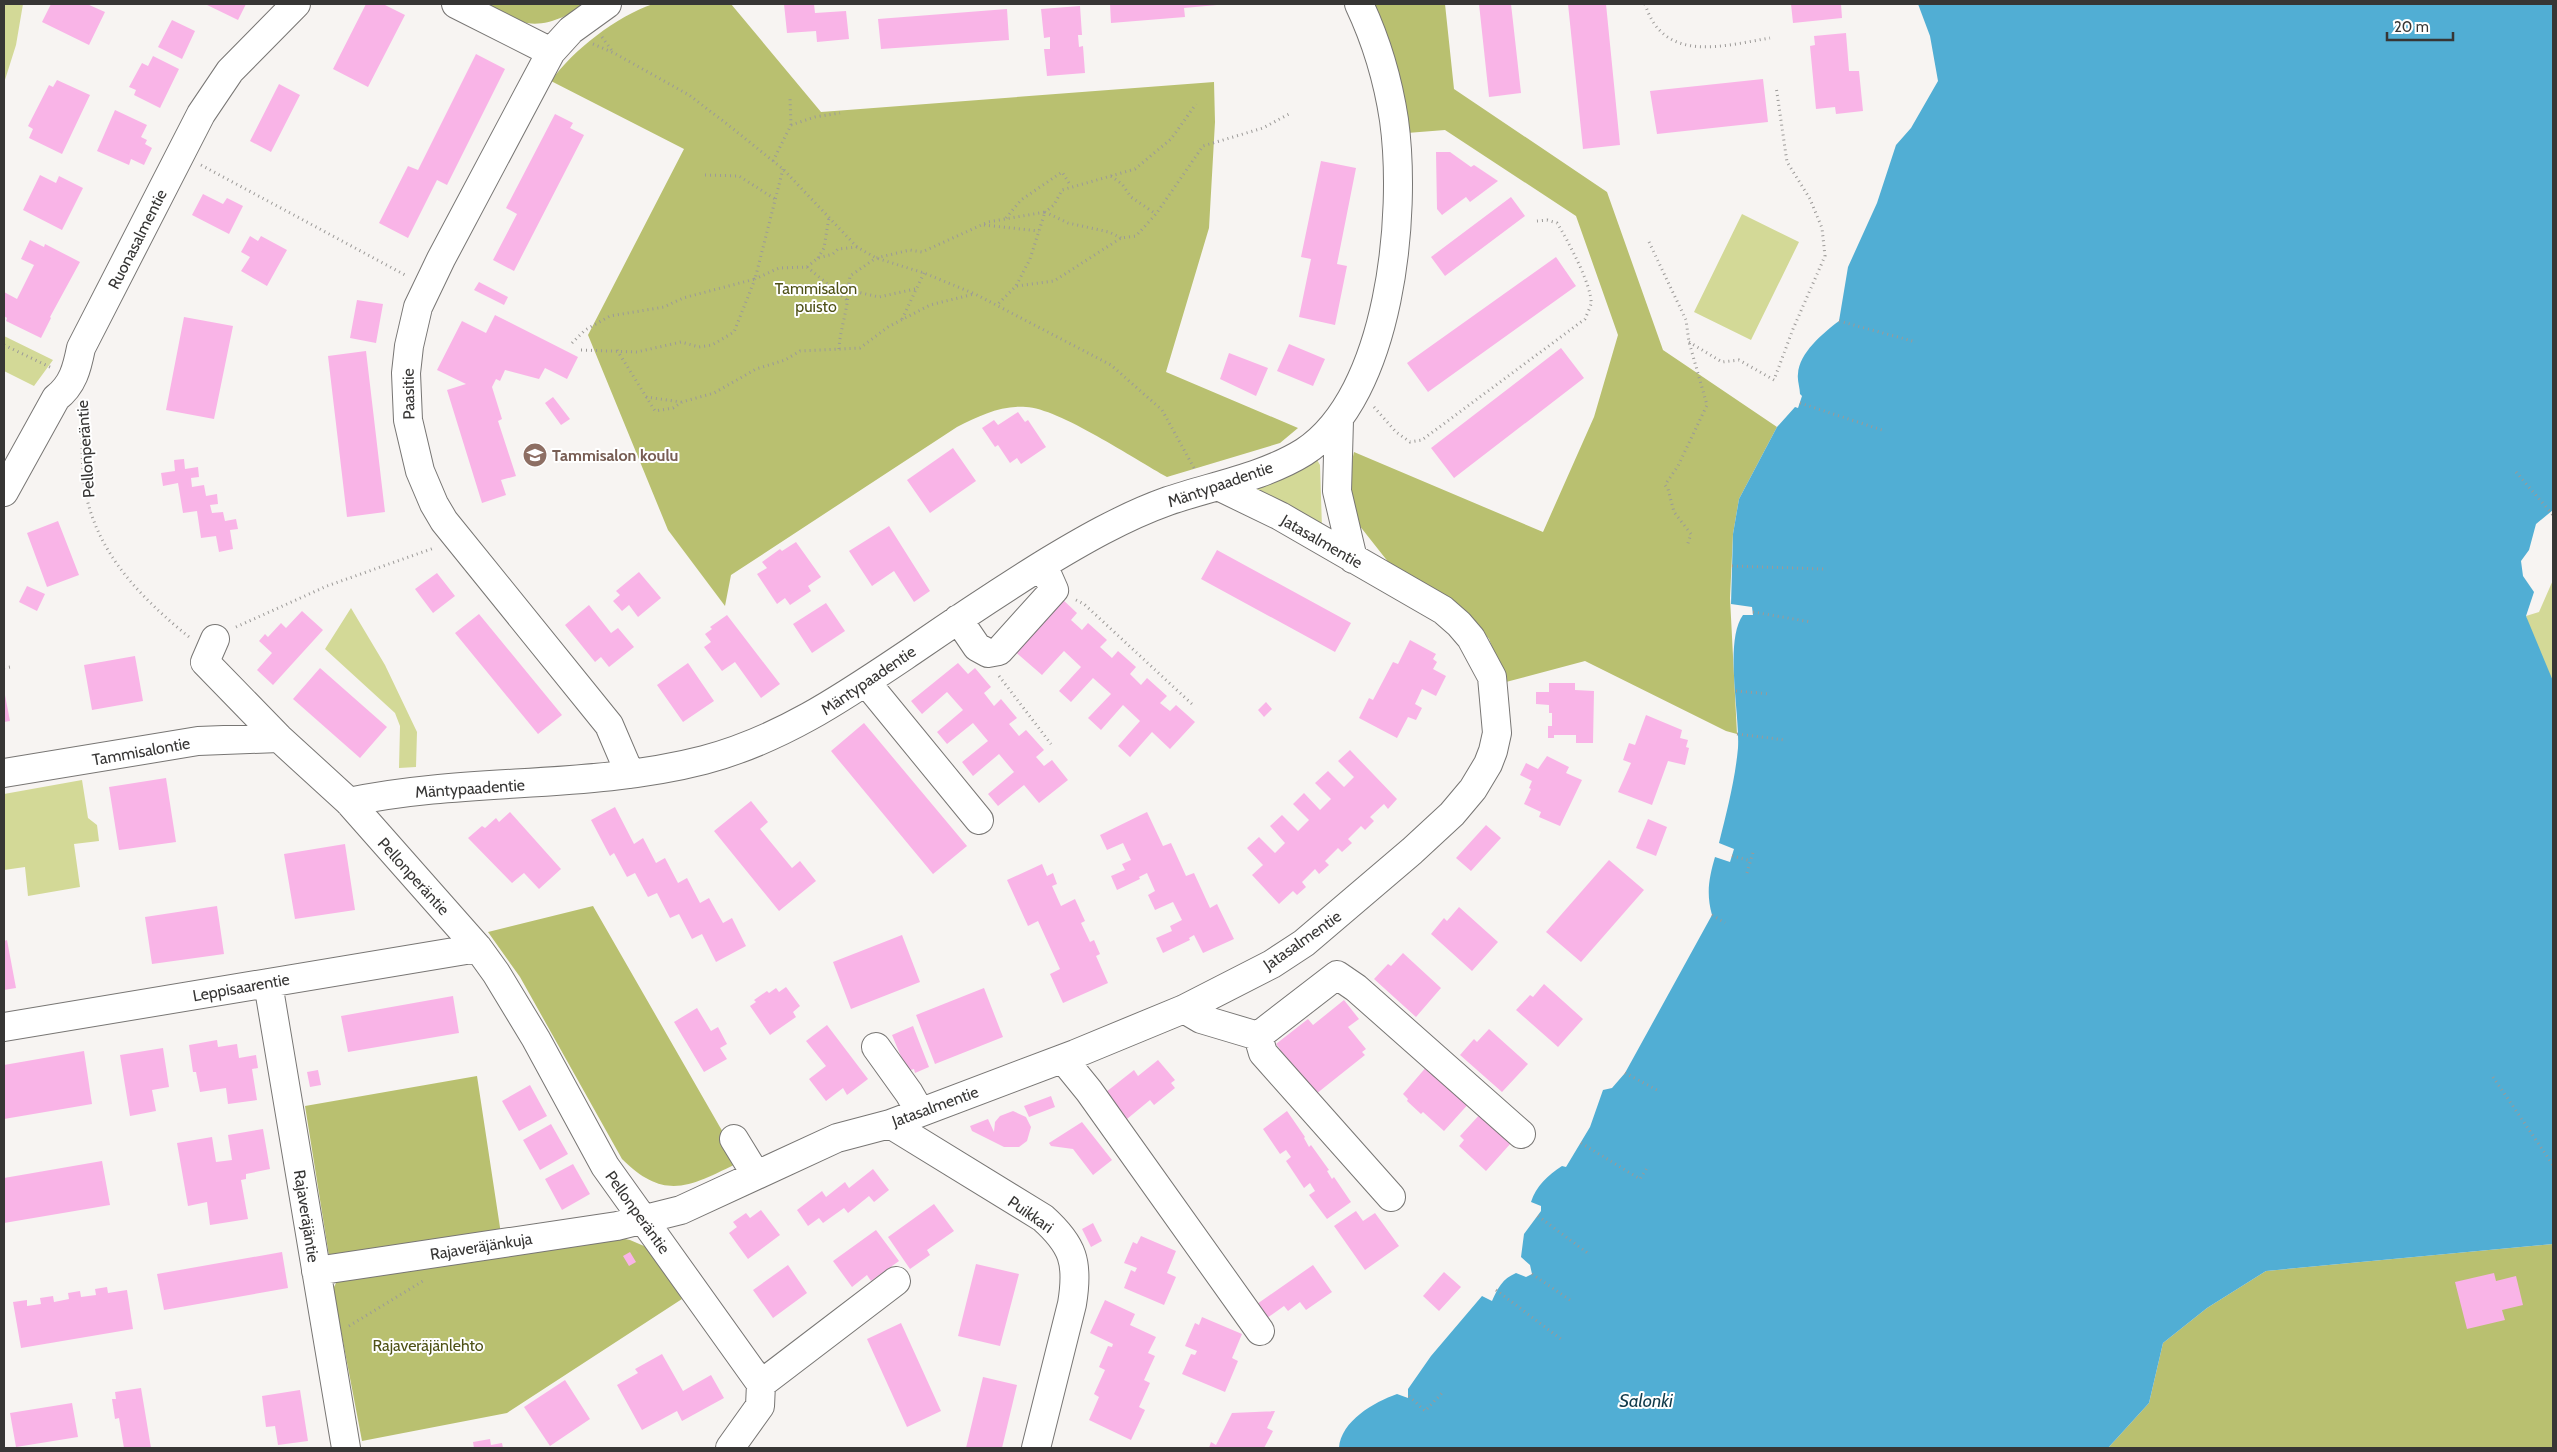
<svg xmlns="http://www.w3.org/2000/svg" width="2557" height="1452" font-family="Cabin,sans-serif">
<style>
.green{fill:#d3d997}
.forest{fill:#b9c070}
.water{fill:#51aed4}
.building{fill:#f9b4e7}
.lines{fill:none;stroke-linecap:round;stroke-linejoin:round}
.minor-casing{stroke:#787674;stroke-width:30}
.path{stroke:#9c9a98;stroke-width:3;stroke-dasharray:1 4;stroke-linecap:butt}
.minor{stroke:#fff;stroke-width:28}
.labels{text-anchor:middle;stroke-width:4;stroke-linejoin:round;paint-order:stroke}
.street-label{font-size:16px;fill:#373635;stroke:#fff}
.park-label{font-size:16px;fill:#4e5116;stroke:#fff}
.education-label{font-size:16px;font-weight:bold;fill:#785e54;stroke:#fff;text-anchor:start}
.water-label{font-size:18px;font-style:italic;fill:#113b4b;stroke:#fff}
</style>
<rect width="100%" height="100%" fill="#f7f4f2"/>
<path class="green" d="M4 4H23L16 45 4 83Z
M1742 214 1799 242 1751 340 1694 312Z
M4 336 53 360 34 386 4 371Z
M1316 458 1320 465 1322 528 1253 489Z
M2553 580V756L2526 616 2539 612Z
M351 608 385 665 417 732 416 767 399 768 400 726 395 713 325 649Z
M82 780 88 818 97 825 99 841 74 844 80 887 28 896 25 867 4 870V794Z"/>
<path class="forest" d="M488 4H587C571 14 547 27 527 23 514 21 500 10 488 4Z
M653 4H731L821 112 1214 82 1215 122 1209 228 1166 372 1298 428 1280 443 1167 477C1136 460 1058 408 1026 407 1001 405 979 416 957 427L731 575 725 606 668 530 588 335 684 149 551 81C573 50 617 16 653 4Z
M1370 4H1445L1454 89 1607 192 1663 350 1777 427 1739 499 1733 534 1730 598 1737 734 1726 731 1585 661 1506 682 1489 639 1468 614 1389 563 1359 525 1346 488 1354 452 1543 532 1594 417 1618 335 1576 216 1445 130 1407 133Z
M593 906 740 1162C692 1185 666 1203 622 1159L520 977 488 932Z
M477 1076 501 1234 330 1262 305 1106Z
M609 1236 630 1240 651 1249 682 1299 507 1413 362 1441 333 1289 338 1279Z
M2553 1244V1448H2108L2149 1403 2163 1343 2207 1308 2266 1271Z"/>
<path class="water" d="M1918 4H2553V510L2536 524 2529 550 2521 561 2523 576 2534 592 2526 616 2553 681V1244L2266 1271 2207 1308 2163 1343 2149 1403 2108 1448H1339C1341 1421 1374 1402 1397 1394L1408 1398V1389L1431 1356 1482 1296 1492 1301C1498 1288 1502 1279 1516 1273L1526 1277 1532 1274 1530 1265 1521 1257 1524 1234 1541 1211V1206L1531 1202C1536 1186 1548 1175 1562 1166L1566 1167 1590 1127 1603 1090 1612 1088 1625 1073 1712 915C1706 893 1709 878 1715 857L1730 862 1734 849 1719 843C1727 811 1735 780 1738 748 1740 714 1724 641 1743 615H1753L1752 607 1731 604 1733 534 1739 499 1777 427 1795 407 1798 408 1802 396 1800 394C1800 388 1797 380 1798 374 1799 353 1823 333 1839 321L1848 267 1877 203 1896 145 1911 128 1938 81 1930 36Z"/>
<path class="building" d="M51 4H87L105 12 89 45 42 22Z
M205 4H246L238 20Z
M366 4H383L405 15 368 87 333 69Z
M784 4H814L815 13 846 11 849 39 817 42 816 31 787 33Z
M1110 4H1217V5L1184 8 1185 17 1111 23Z
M1479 4H1511L1521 93 1489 97Z
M1568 4H1606L1620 145 1583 149Z
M1791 4H1841L1842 18 1793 23Z
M1080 6 1082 35H1078L1079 47 1083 46 1085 73 1047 76 1044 49H1050V37L1044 38 1041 9Z
M1007 9 1009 40 881 49 878 19Z
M172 20 195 31 182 59 158 47Z
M1846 33 1849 71H1859L1863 111 1836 114 1835 107 1816 109 1810 46 1815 45 1814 36Z
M476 54 505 69 447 185 437 180 408 238 379 223 408 166 418 170Z
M153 56 179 69 160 108 134 95 136 90 129 87 142 63 148 66Z
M1763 79 1768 122 1657 134 1650 91Z
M57 80 90 95 62 154 29 138 33 129 28 126 49 85 53 87Z
M279 84 300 95 271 152 250 141Z
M115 110 147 125 141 137 147 140 145 144 152 148 144 165 131 159 129 165 97 151Z
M555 114 573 123 570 128 584 135 514 271 493 260 517 214 506 208Z
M1436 152H1450L1471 167 1474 165 1498 181 1470 202 1466 197 1442 215 1437 209Z
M1321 161 1356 168 1337 264 1347 266 1335 325 1299 317 1311 259 1301 257Z
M40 175 56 183 59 176 83 188 62 230 23 210Z
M203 194 223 204 227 198 243 206 229 234 192 215Z
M1511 197 1525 216 1445 276 1431 257Z
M250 236 258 241 261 236 287 250 267 286 241 271 250 257 241 252Z
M30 240 44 247 45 244 80 262 50 317 51 318 41 338 6 321 7 318 4 316V292L17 299 34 265 21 259Z
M1556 257 1576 286 1428 392 1407 363Z
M479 282 508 297 504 305 474 290Z
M357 300 383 304 376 343 350 338Z
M495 315 578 357 567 379 545 368 539 379 505 370 500 381 496 379 492 387 502 419 498 421 516 476 501 480 506 495 482 503 447 390 466 384 437 370 462 321 486 333Z
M184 317 233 326 214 419 166 410Z
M1289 344 1325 359 1313 386 1277 371Z
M1561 348 1584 378 1454 478 1431 448Z
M366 351 385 512 347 517 328 356Z
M1229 353 1268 368 1256 396 1220 379Z
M553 397 570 419 561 425 545 403Z
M1018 412 1025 422 1028 420 1046 447 1021 464 1017 458 1010 463 998 445 995 447 982 428 994 420 998 425Z
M953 448 976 481 930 513 907 480Z
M184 459 185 469 198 467 199 477 191 478 192 487 204 485 206 496 217 494 218 504 210 505 212 513 223 512 225 521 236 519 238 529 230 530 233 549 219 552 216 536 201 538 197 511 183 513 178 483 163 486 161 473 175 471 174 460Z
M58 521 79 575 47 587 27 533Z
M889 526 930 591 914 602 894 571 872 586 849 551Z
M796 542 821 577 808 586 811 591 790 605 785 598 777 604 757 574 767 568 762 562 780 549 782 551Z
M1217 550 1351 623 1335 652 1201 579Z
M639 572 661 598 638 617 629 605 622 611 613 601 620 595 616 591Z
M437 573 455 596 433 613 415 589Z
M27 586 45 594 37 611 19 602Z
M1061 598 1077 613 1071 620 1082 630 1088 623 1107 640 1100 647 1112 658 1118 651 1136 667 1130 674 1141 685 1147 678 1167 696 1160 703 1170 711 1176 705 1195 722 1170 749 1152 732 1130 757 1118 746 1140 721 1123 705 1101 730 1088 718 1111 694 1093 678 1071 702 1059 691 1081 667 1064 651 1042 675 1013 650Z
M826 603 845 631 812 653 793 624Z
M589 605 611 633 618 628 634 647 609 667 601 657 595 662 565 625Z
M302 611 323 630 273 685 257 670 272 653 259 641 265 634 268 637 281 623 286 628Z
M479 614 562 715 538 734 455 633Z
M727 615 780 684 761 698 735 662 722 671 704 647 711 642 705 634 712 629 710 627Z
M1410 640 1436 654 1433 659 1437 662 1433 669 1446 676 1436 696 1422 689 1415 704 1422 708 1416 720 1408 717 1397 738 1359 718 1369 698 1373 700 1393 662 1398 664Z
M135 656 143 701 92 710 84 665Z
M688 663 714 701 683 722 657 685Z
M958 663 968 674 975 668 991 687 984 693 994 706 1001 699 1017 718 1009 724 1019 736 1026 730 1044 750 1036 757 1044 766 1052 760 1068 780 1039 803 1024 785 998 806 988 794 1014 772 999 754 973 776 962 762 988 741 973 723 947 744 937 732 963 710 947 692 922 714 911 701Z
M320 668 387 727 360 758 293 699Z
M1549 683H1575V690L1594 691 1593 743H1576V735H1554V738H1548V726H1552V713H1549V705L1536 704V692H1549Z
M4 690 10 721 4 722Z
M1266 702 1272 709 1264 717 1258 710Z
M1646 715 1682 730 1680 738 1688 740 1686 747 1689 748 1685 765 1668 761 1652 805 1618 792 1631 763 1623 760 1629 743 1635 745Z
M864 723 967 846 933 874 831 751Z
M1350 750 1397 799 1388 809 1384 804 1370 817 1374 821 1365 830 1361 826 1348 839 1352 843 1342 852 1338 848 1325 861 1329 865 1319 874 1315 869 1302 882 1306 887 1297 895 1293 891 1279 904 1252 875 1263 865 1247 848 1259 837 1275 853 1285 843 1270 826 1282 815 1298 831 1309 820 1293 804 1304 793 1320 810 1331 799 1315 783 1328 771 1344 787 1354 777 1338 761Z
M1547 756 1569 767 1566 773 1582 780 1560 826 1539 817 1541 812 1524 804 1531 789 1529 788 1532 781 1520 775 1526 763 1538 769Z
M166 778 176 842 119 850 109 787Z
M751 801 768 822 760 829 792 868 800 861 816 881 779 911 714 831Z
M615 807 634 844 643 838 656 863 665 858 678 883 687 878 700 903 709 898 723 923 732 918 746 946 716 962 702 934 692 939 679 914 670 918 657 893 648 897 635 873 627 877 614 853 610 856 591 820Z
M510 812 561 869 539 889 524 873 512 883 468 838 482 826 485 828 496 818 499 822Z
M1147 812 1163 846 1171 843 1186 876 1194 873 1210 908 1217 904 1234 939 1203 953 1194 935 1189 938 1190 940 1163 953 1156 938 1172 931 1170 926 1182 920 1173 902 1155 910 1148 895 1155 891 1147 873 1139 877 1140 879 1117 890 1111 876 1125 870 1122 864 1131 860 1123 843 1107 850 1100 835Z
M1648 819 1667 827 1656 856 1636 848Z
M1486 825 1501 838 1471 871 1456 858Z
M345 844 355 910 295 919 284 854Z
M1609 860 1644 890 1581 962 1546 932Z
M1042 864 1047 876 1053 873 1057 884 1052 886 1061 906 1075 899 1085 921 1081 923 1090 942 1094 940 1100 954 1096 956 1108 983 1063 1003 1050 974 1060 969 1038 921 1028 926 1007 880Z
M217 906 224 954 152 964 145 917Z
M1459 907 1498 942 1472 971 1431 934 1444 918 1447 921Z
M902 935 920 982 851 1009 833 962Z
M7 940 16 988 4 990V941Z
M1403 953 1441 988 1416 1017 1374 979 1388 964 1391 966Z
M1544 984 1583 1019 1558 1047 1516 1010 1530 995 1533 997Z
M786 987 800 1006 793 1012 796 1017 770 1035 750 1006 756 1002 754 1000 767 991 769 993 776 988 779 992Z
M984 988 1003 1037 935 1064 916 1015Z
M453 996 459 1033 348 1052 341 1016Z
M1344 1000 1359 1019 1348 1027 1366 1049 1362 1052 1365 1055 1316 1094 1296 1069 1291 1074 1275 1053 1280 1049 1276 1044 1308 1019 1313 1025Z
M697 1008 711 1031 718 1027 727 1044 720 1048 727 1059 704 1072 674 1022Z
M827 1025 868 1079 847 1095 843 1088 826 1101 809 1079 826 1066 806 1041Z
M913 1026 929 1067 915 1073 914 1069 907 1071 892 1035Z
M1489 1029 1528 1064 1502 1092 1460 1055 1474 1039 1477 1042Z
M217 1040 218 1047 237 1044 239 1058 256 1055 258 1068 252 1069 257 1100 228 1104 226 1088 200 1092 196 1072H193L189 1045Z
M163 1048 169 1087 152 1090 156 1111 130 1116 120 1055Z
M84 1051 92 1104 4 1119V1065Z
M1158 1060 1175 1080 1171 1083 1175 1088 1154 1105 1150 1100 1127 1119 1106 1092 1134 1070 1138 1076Z
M1428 1065 1471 1101 1444 1131 1423 1112 1421 1114 1407 1101 1408 1099 1403 1094Z
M318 1070 321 1085 310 1087 307 1072Z
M530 1085 547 1116 519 1131 502 1101Z
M1051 1096 1055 1107 1029 1117 1024 1106Z
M1013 1111 1026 1117 1031 1127 1027 1141 1019 1147H1004L972 1131 970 1126 988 1119 994 1132 995 1122 1000 1116Z
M1287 1111 1305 1137 1304 1138 1309 1147 1311 1145 1329 1170 1327 1171 1332 1179 1334 1177 1351 1202 1327 1219 1309 1195 1315 1191 1310 1183 1304 1188 1286 1161 1291 1157 1286 1150 1280 1154 1263 1129Z
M1482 1112 1511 1143 1486 1171 1459 1146 1464 1140 1460 1136Z
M1082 1122 1112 1160 1093 1175 1073 1149 1051 1146 1049 1143Z
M551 1124 568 1154 540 1170 523 1140Z
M263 1129 270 1169 246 1174V1179L241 1180 248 1219 210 1225 207 1202 188 1206 177 1143 212 1137 216 1162 232 1160 228 1135Z
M102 1161 110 1205 4 1223V1178Z
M573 1164 590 1194 562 1210 545 1179Z
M873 1169 889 1190 874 1202 869 1196 848 1213 844 1208 823 1223 819 1218 808 1226 797 1210 822 1191 826 1197 845 1182 849 1188Z
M934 1204 954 1231 927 1250 930 1255 910 1269 888 1237Z
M761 1210 780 1235 748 1259 729 1233 737 1227 733 1222 746 1213 750 1218Z
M1356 1211 1363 1221 1375 1213 1399 1246 1365 1270 1334 1226Z
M1093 1223 1102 1241 1091 1247 1082 1229Z
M876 1230 899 1261 871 1281 867 1275 852 1287 833 1261Z
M1141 1236 1176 1251 1167 1273 1176 1277 1164 1305 1124 1288 1131 1270 1135 1272 1137 1268 1124 1263 1133 1242 1137 1244Z
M282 1252 288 1288 164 1310 157 1274Z
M630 1252 636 1262 629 1266 623 1256Z
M976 1264 1019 1274 1000 1346 958 1336Z
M788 1265 807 1293 773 1318 753 1290Z
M1313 1265 1332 1292 1306 1310 1300 1302 1288 1311 1284 1306 1267 1318 1257 1304Z
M1444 1272 1461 1287 1439 1311 1423 1296Z
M2494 1273 2496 1281 2516 1276 2523 1305 2502 1310 2505 1320 2467 1329 2455 1282Z
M107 1287 108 1293 127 1290 133 1329 21 1348 13 1302 27 1300V1306L41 1304 40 1298 53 1296 54 1302 69 1299 68 1293 80 1291 81 1297 96 1295 95 1289Z
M1105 1300 1135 1314 1130 1325 1156 1337 1148 1353 1155 1356 1144 1380 1150 1383 1139 1407 1145 1410 1131 1440 1089 1420 1099 1397 1094 1394 1105 1370 1099 1367 1108 1346 1112 1347 1113 1344 1090 1333Z
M1202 1317 1242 1334 1232 1358 1238 1361 1225 1392 1182 1374 1191 1354 1195 1355 1197 1351 1185 1346 1195 1323 1199 1325Z
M901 1323 941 1411 907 1427 867 1339Z
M662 1354 683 1391 711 1375 724 1398 682 1421 677 1411 642 1430 617 1385 638 1373 635 1369Z
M983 1377 1017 1385 1002 1448H966Z
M565 1380 590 1419 550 1446 524 1407Z
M141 1388 151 1448H124L119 1418 115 1419 112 1399H116L115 1392Z
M300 1390 308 1441 278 1445 275 1426 266 1427 262 1396Z
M72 1403 78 1437 16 1447 10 1413Z
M1275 1411 1267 1428 1273 1431 1264 1448H1209L1211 1442 1216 1445 1232 1413Z
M490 1439 491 1445 502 1443 503 1448H474L473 1442Z"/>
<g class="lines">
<defs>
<path id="minor" d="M456 4 551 52
M607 4 571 30 551 52 441 259 418 307 409 346 406 373 408 420 420 471 434 504 444 521 609 725 630 774
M1339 420 1337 491 1353 559
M4 492 56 398C73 385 77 368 81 348L201 114 230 71 296 4
M958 619 977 647 988 653 999 651 1054 590 1043 565
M215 639 205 662 279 738 349 802 478 948 496 973 536 1039 605 1166 761 1384
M866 682 979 820
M4 773 198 741 279 738
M349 802C466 777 588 790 704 760 783 739 845 696 912 651 954 622 996 594 1039 567 1080 542 1123 517 1168 501 1212 486 1264 477 1304 452 1391 395 1407 214 1394 120 1388 80 1376 40 1359 4
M268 983 346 1448
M1184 1009 1201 1019 1258 1036 1337 975 1356 988 1521 1134
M4 1027 478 948
M1258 1036 1263 1053 1391 1197
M876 1047 909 1093 920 1112
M1063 1059 1089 1091 1260 1331
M890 1124 1043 1218C1073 1245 1079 1262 1072 1304L1036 1448
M734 1139 756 1175
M316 1271 617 1226 681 1210 837 1138 890 1124 1075 1054 1184 1009 1272 964 1304 943 1412 851 1452 814 1473 789 1488 764 1493 751 1497 733 1492 677 1471 638 1459 624 1443 610 1280 516 1218 486
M730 1448 760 1406 761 1384 896 1281"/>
</defs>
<use href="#minor" class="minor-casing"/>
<path class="path" d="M1645 4C1664 64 1722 46 1770 38
M602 37 613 52
M593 44 614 53 689 95 727 124 783 169 857 247 876 258 924 273 975 294 1111 365 1162 410 1194 468
M791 125 815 117 840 113
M773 161 791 125 790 98
M201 165 407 276
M705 175 739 176 775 199
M1111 176 1122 184 1131 197 1156 214
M1006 218 1021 200 1062 172 1071 186
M984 225 1039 231
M1121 238 1109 232 1068 223 1045 212 1054 205 1062 190 1135 169 1171 139 1196 104
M1649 242 1686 320 1689 342 1707 405 1678 466 1665 485 1668 489 1674 512 1691 534 1687 546
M818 258 824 248 829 217
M807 267 847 300
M1017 286 1054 281 1121 238 1136 236 1156 214 1203 146 1263 128 1289 114
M915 289 879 297 848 290 850 276 876 258 910 250 922 252 988 222 1045 212 1030 259 1016 286 997 305
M902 319 924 273
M1839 321 1916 342
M1689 342 1722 362 1739 360 1774 380 1793 329 1825 256 1822 228 1810 199 1787 162 1776 86
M572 343 585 330 610 316 664 307 683 298 755 279 783 169
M4 345 52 368
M839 349C840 328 848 311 848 290
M581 350 637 352 681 342 699 347 712 345 734 332 755 279 779 268 807 267 818 258 833 254 838 249 857 247
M617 350 655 411 673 408 682 402 714 393 756 369 785 360 800 351 860 348 888 327 930 305 974 294
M646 397 681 402
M1800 403 1885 431
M1374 407 1396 432 1410 442 1422 440 1585 319C1587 314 1590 308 1591 304 1593 287 1566 237 1557 223L1547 220 1537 221
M81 408C83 439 80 474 88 503 103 560 145 601 189 637
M2516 472 2553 515
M1732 566 1823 569
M1076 600 1084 604 1193 705
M1753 612 1811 622
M236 627 327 586 434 548
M4 668 10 667
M999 676 1051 744
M1736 691 1770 694
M1737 734 1785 740
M1732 856 1751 861
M1747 873 1754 849
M1712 915 1725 923
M1625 1073 1659 1091
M2493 1077 2553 1165
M1581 1143 1640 1179 1647 1168
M1538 1216 1589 1254
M1532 1274 1570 1300
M1496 1290 1561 1339
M349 1326 423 1281
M1409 1396 1425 1411 1443 1392"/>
<use href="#minor" class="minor"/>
</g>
<defs>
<symbol id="school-disc" viewBox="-11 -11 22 22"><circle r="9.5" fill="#8d6e63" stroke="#fff"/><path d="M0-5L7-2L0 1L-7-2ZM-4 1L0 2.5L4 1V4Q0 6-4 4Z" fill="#fff"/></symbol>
</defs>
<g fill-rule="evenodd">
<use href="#school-disc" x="521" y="441" width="28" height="28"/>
</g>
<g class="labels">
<g class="street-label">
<text transform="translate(137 239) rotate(-63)" y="6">Ruonasalmentie</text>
<text transform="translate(408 394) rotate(-91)" y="6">Paasitie</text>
<text transform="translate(85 449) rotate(-94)" y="6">Pellonperäntie</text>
<text transform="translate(1220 484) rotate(-19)" y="6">Mäntypaadentie</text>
<text transform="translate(1322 541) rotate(30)" y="6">Jatasalmentie</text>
<text transform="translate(868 680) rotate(-34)" y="6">Mäntypaadentie</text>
<text transform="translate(141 751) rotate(-10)" y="6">Tammisalontie</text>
<text transform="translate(470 788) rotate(-4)" y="6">Mäntypaadentie</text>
<text transform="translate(414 876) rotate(48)" y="6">Pellonperäntie</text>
<text transform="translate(1302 940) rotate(-35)" y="6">Jatasalmentie</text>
<text transform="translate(241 987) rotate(-10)" y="6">Leppisaarentie</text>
<text transform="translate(935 1106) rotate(-20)" y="6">Jatasalmentie</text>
<text transform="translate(638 1212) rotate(54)" y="6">Pellonperäntie</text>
<text transform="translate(1031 1214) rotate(35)" y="6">Puikkari</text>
<text transform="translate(307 1216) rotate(81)" y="6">Rajaveräjäntie</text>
<text transform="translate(481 1246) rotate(-9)" y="6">Rajaveräjänkuja</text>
</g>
<g class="park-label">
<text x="816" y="294">Tammisalon<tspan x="816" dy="18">puisto</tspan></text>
<text x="428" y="1351">Rajaveräjänlehto</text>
</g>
<g class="education-label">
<text x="552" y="461">Tammisalon koulu</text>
</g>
<g class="water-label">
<text x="1646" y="1407">Salonki</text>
</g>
</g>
<rect width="2557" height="1452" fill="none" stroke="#373635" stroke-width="10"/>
<path d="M2387 32v8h66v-8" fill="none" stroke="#373635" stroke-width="2.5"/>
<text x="2394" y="32" font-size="15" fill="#373635" stroke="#ffffff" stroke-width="4" paint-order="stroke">20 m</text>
</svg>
